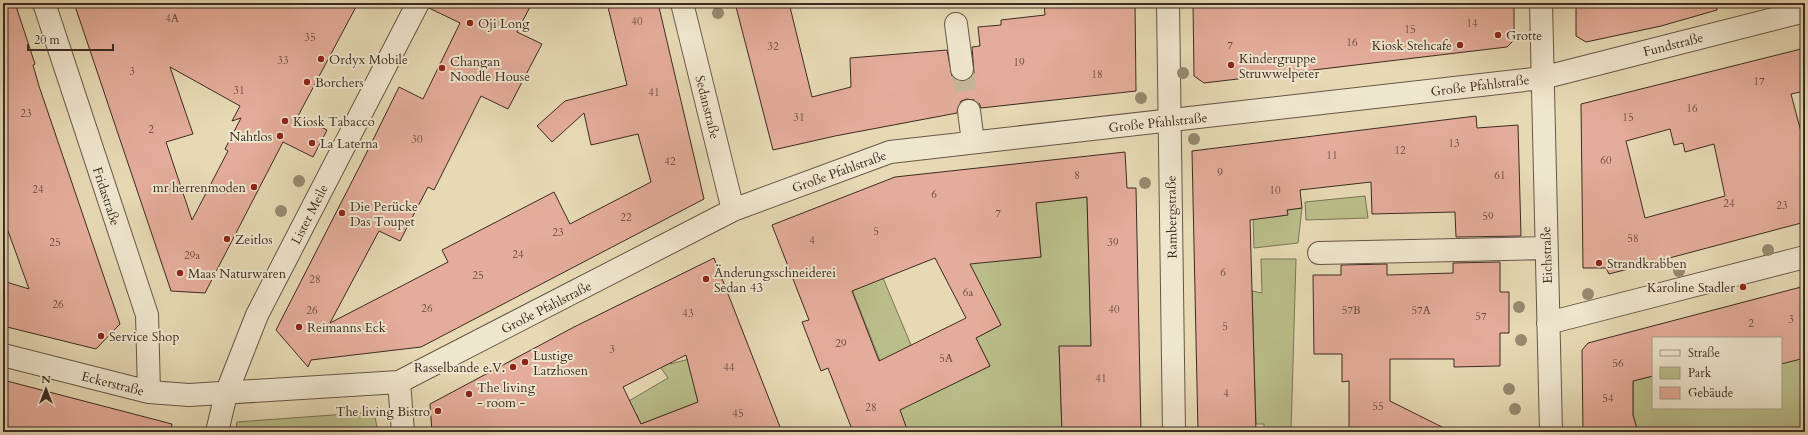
<svg xmlns="http://www.w3.org/2000/svg" width="1808" height="435" font-family="Cardo,serif">
<style>
.green{fill:#babe8a;stroke:#7c7456}
.building{fill:#e4ac9a;stroke:#3d2b22;fill-rule:evenodd}
.lines{fill:none;stroke-linecap:round;stroke-linejoin:round}
.minor-tunnel{stroke:#c4b697;stroke-width:22;stroke-dasharray:22 11;stroke-linecap:butt}
.minor-casing{stroke:#675646;stroke-width:24}
.minor{stroke:#efe6ce;stroke-width:22}
.tree{fill:#97896f}
.poi-dot{fill:#8f2418;stroke:#efe6ce;stroke-width:1.5}
.labels{text-anchor:middle;stroke-width:4;stroke-linejoin:round;paint-order:stroke}
.number-label{font-size:11px;fill:#674b40}
.poi-label{font-size:13px;fill:#3d2b22;stroke:#efe6ce;text-anchor:start}
.street-label{font-size:13px;fill:#3d2b22;stroke:#efe6ce}
</style>
<rect width="100%" height="100%" fill="#e6d9b4"/>
<filter id="stains"><feTurbulence type="fractalNoise" baseFrequency=".005" numOctaves="4"/><feColorMatrix values="0 0 0 0 .2 0 0 0 0 .09 0 0 0 0 .02 0 0 0 .5 -.17"/></filter>
<radialGradient id="worn" r=".72"><stop offset=".6" stop-color="#630" stop-opacity="0"/><stop offset="1" stop-color="#630" stop-opacity=".3"/></radialGradient>
<path class="green" d="M1365 196 1368 218 1306 220 1305 202Z
M1087 197 1091 346 1059 347 1062 432H908L840 259 883 278 911 345 926 397 990 366 976 338 1001 325 964 253 1009 260 1041 257 1038 225 1026 204Z
M1302 208 1298 243 1254 248 1253 215 1271 217 1287 215V210Z
M1261 259H1296L1291 432H1264V424H1256L1252 291 1262 293Z
M655 334 670 364 697 357 708 387 695 391 698 402 641 424 637 415 619 424 612 411 668 378 661 368Z
M1797 344 1801 359 1805 358V432H1638L1633 415V381L1653 376V408H1781V364H1782L1781 359Z
M374 412 378 432H235L237 422Z"/>
<path class="building" d="M3 3H15L35 64 33 65 39 86 120 324 96 349 3 326V281L29 289 3 217Z
M74 3H358L298 116 327 130 313 157 283 142 205 293 171 291ZM170 67 240 106 232 121 241 118 225 149 228 151 192 220 166 142 193 134Z
M430 3H532L517 32 542 44 508 109 481 96 434 190 428 187 400 241 379 231 330 323 448 262 442 250 554 192 570 224 651 182 638 134 591 145 584 113 552 142 537 126 565 101 627 85 607 3H658L704 199 421 347 311 360 308 367 276 330 365 156 399 87 423 99 460 23 429 8Z
M735 3H789L812 97 851 87 850 58 947 50 952 76 958 81H964L970 79 974 73 972 47 980 46 978 27 1001 25V20L1045 15 1044 3H1135L1136 91 981 108 979 103 974 100 967 99 961 101 958 106 957 113 835 136 773 150Z
M1193 3H1240V6L1265 3H1310V6L1343 3H1514V40L1507 47 1204 83 1194 76Z
M1576 3H1716L1717 10 1661 26 1586 42 1576 36Z
M1805 48V91L1791 94 1805 147V222L1609 274 1606 268H1583L1581 104ZM1670 129 1674 145 1683 143 1685 152 1714 144 1725 196 1645 218 1626 141Z
M1476 116 1477 128 1518 125 1521 236 1456 237 1455 212 1372 214 1371 182 1300 190 1302 208 1287 210 1288 215 1250 220 1256 432H1198L1192 151Z
M1125 152 1127 188H1136L1141 432H1062L1059 346H1091L1087 197 1036 203 1041 257 970 264 1001 325 976 338 990 366 900 410 908 432H853L828 368 821 371 802 322 809 320 772 225 895 177ZM935 258 966 318 879 361 852 291Z
M714 258 782 432H432L430 404 574 327ZM686 355 698 402 641 424 623 387Z
M1500 262V292H1509V333H1500V366L1454 367V359H1390V401L1452 432H1349V381L1342 382V354H1314L1313 275H1341V265L1387 264V275L1453 273V263Z
M1805 286V358L1781 364V338H1653V376L1633 381V415L1638 432H1583L1582 350 1588 343Z
M3 380 172 424 171 432H3Z"/>
<g class="lines">
<path class="minor-tunnel" d="M962 69 969 111"/>
<defs>
<path id="minor" d="M44 3 147 315 149 392
M682 3 733 210
M1168 3 1174 432
M1541 3 1551 432
M956 24 962 69
M969 111 973 142
M1319 253 1546 248
M1548 323 1805 257
M3 355 149 392 189 395 399 382 733 210 890 152 1542 78 1805 11
M399 382 403 432
M217 432 226 394 257 315 418 3"/>
</defs>
<use href="#minor" class="minor-casing"/>
<use href="#minor" class="minor"/>
</g>
<g class="tree">
<circle cx="718" cy="13" r="6"/>
<circle cx="1183" cy="73" r="6"/>
<circle cx="1141" cy="98" r="6"/>
<circle cx="1194" cy="139" r="6"/>
<circle cx="299" cy="181" r="6"/>
<circle cx="1145" cy="183" r="6"/>
<circle cx="281" cy="211" r="6"/>
<circle cx="1768" cy="250" r="6"/>
<circle cx="1679" cy="271" r="6"/>
<circle cx="1588" cy="294" r="6"/>
<circle cx="1519" cy="307" r="6"/>
<circle cx="1521" cy="340" r="6"/>
<circle cx="1509" cy="389" r="6"/>
<circle cx="1515" cy="409" r="6"/>
</g>
<g class="poi-dot">
<circle cx="470" cy="23" r="4"/>
<circle cx="1498" cy="35" r="4"/>
<circle cx="1460" cy="45" r="4"/>
<circle cx="321" cy="59" r="4"/>
<circle cx="1231" cy="65" r="4"/>
<circle cx="442" cy="68" r="4"/>
<circle cx="307" cy="82" r="4"/>
<circle cx="285" cy="121" r="4"/>
<circle cx="280" cy="136" r="4"/>
<circle cx="312" cy="143" r="4"/>
<circle cx="254" cy="187" r="4"/>
<circle cx="342" cy="213" r="4"/>
<circle cx="227" cy="239" r="4"/>
<circle cx="1599" cy="263" r="4"/>
<circle cx="180" cy="273" r="4"/>
<circle cx="706" cy="279" r="4"/>
<circle cx="1743" cy="287" r="4"/>
<circle cx="299" cy="327" r="4"/>
<circle cx="101" cy="336" r="4"/>
<circle cx="525" cy="362" r="4"/>
<circle cx="513" cy="367" r="4"/>
<circle cx="469" cy="394" r="4"/>
<circle cx="438" cy="411" r="4"/>
</g>
<g class="labels">
<g class="number-label">
<text x="172" y="22">4A</text>
<text x="637" y="25">40</text>
<text x="1472" y="27">14</text>
<text x="1410" y="33">15</text>
<text x="310" y="41">35</text>
<text x="1352" y="46">16</text>
<text x="1230" y="49">7</text>
<text x="773" y="50">32</text>
<text x="283" y="64">33</text>
<text x="1019" y="66">19</text>
<text x="132" y="75">3</text>
<text x="1097" y="78">18</text>
<text x="1759" y="85">17</text>
<text x="239" y="94">31</text>
<text x="654" y="96">41</text>
<text x="1692" y="112">16</text>
<text x="26" y="117">23</text>
<text x="799" y="121">31</text>
<text x="1628" y="121">15</text>
<text x="151" y="133">2</text>
<text x="417" y="143">30</text>
<text x="1454" y="147">13</text>
<text x="1400" y="154">12</text>
<text x="1332" y="159">11</text>
<text x="1606" y="164">60</text>
<text x="670" y="165">42</text>
<text x="1220" y="176">9</text>
<text x="1077" y="179">8</text>
<text x="1500" y="179">61</text>
<text x="38" y="193">24</text>
<text x="1275" y="194">10</text>
<text x="934" y="198">6</text>
<text x="1729" y="207">24</text>
<text x="1782" y="209">23</text>
<text x="998" y="217">7</text>
<text x="1488" y="220">59</text>
<text x="626" y="221">22</text>
<text x="876" y="235">5</text>
<text x="558" y="236">23</text>
<text x="1633" y="242">58</text>
<text x="812" y="244">4</text>
<text x="55" y="246">25</text>
<text x="1113" y="246">39</text>
<text x="518" y="258">24</text>
<text x="192" y="259">29a</text>
<text x="1223" y="276">6</text>
<text x="478" y="279">25</text>
<text x="315" y="283">28</text>
<text x="968" y="296">6a</text>
<text x="58" y="308">26</text>
<text x="427" y="312">26</text>
<text x="1114" y="313">40</text>
<text x="312" y="314">26</text>
<text x="1351" y="314">57B</text>
<text x="1421" y="314">57A</text>
<text x="688" y="317">43</text>
<text x="1481" y="320">57</text>
<text x="1791" y="323">3</text>
<text x="1751" y="327">2</text>
<text x="1225" y="330">5</text>
<text x="841" y="347">29</text>
<text x="612" y="353">3</text>
<text x="946" y="362">5A</text>
<text x="1618" y="367">56</text>
<text x="729" y="371">44</text>
<text x="1101" y="382">41</text>
<text x="1226" y="397">4</text>
<text x="1608" y="402">54</text>
<text x="1378" y="410">55</text>
<text x="871" y="411">28</text>
<text x="738" y="417">45</text>
</g>
<g class="poi-label">
<text x="478" y="28">Oji Long</text>
<text x="1506" y="40">Grotte</text>
<text x="1452" y="50" text-anchor="end">Kiosk Stehcafe</text>
<text x="1239" y="63">Kindergruppe<tspan x="1239" dy="15">Struwwelpeter</tspan></text>
<text x="329" y="64">Ordyx Mobile</text>
<text x="450" y="66">Changan<tspan x="450" dy="15">Noodle House</tspan></text>
<text x="315" y="87">Borchers</text>
<text x="293" y="126">Kiosk Tabacco</text>
<text x="272" y="141" text-anchor="end">Nahtlos</text>
<text x="320" y="148">La Laterna</text>
<text x="246" y="192" text-anchor="end">mr herrenmoden</text>
<text x="350" y="211">Die Perücke<tspan x="350" dy="15">Das Toupet</tspan></text>
<text x="235" y="244">Zeitlos</text>
<text x="1607" y="268">Strandkrabben</text>
<text x="714" y="277">Änderungsschneiderei<tspan x="714" dy="15">Sedan 43</tspan></text>
<text x="188" y="278">Maas Naturwaren</text>
<text x="1735" y="292" text-anchor="end">Karoline Stadler</text>
<text x="307" y="332">Reimanns Eck</text>
<text x="109" y="341">Service Shop</text>
<text x="533" y="360">Lustige<tspan x="533" dy="15">Latzhosen</tspan></text>
<text x="505" y="372" text-anchor="end">Rasselbande e.V.</text>
<text x="477" y="392">The living<tspan x="477" dy="15">- room -</tspan></text>
<text x="430" y="416" text-anchor="end">The living Bistro</text>
</g>
<g class="street-label">
<text transform="translate(1673 44) rotate(-14)" y="5">Fundstraße</text>
<text transform="translate(1480 85) rotate(-7)" y="5">Große Pfahlstraße</text>
<text transform="translate(708 107) rotate(76)" y="5">Sedanstraße</text>
<text transform="translate(1158 122) rotate(-6)" y="5">Große Pfahlstraße</text>
<text transform="translate(839 171) rotate(-20)" y="5">Große Pfahlstraße</text>
<text transform="translate(107 196) rotate(72)" y="5">Fridastraße</text>
<text transform="translate(309 214) rotate(-63)" y="5">Lister Meile</text>
<text transform="translate(1171 217) rotate(-91)" y="5">Rambergstraße</text>
<text transform="translate(1546 255) rotate(-92)" y="5">Eichstraße</text>
<text transform="translate(546 307) rotate(-27)" y="5">Große Pfahlstraße</text>
<text transform="translate(113 383) rotate(14)" y="5">Eckerstraße</text>
</g>
</g>
<rect width="1808" height="435" fill="none" stroke="#e6d9b4" stroke-width="16"/>
<rect x="4" y="4" width="1800" height="427" fill="none" stroke="#3d2b22" stroke-width="2"/>
<rect x="8" y="8" width="1792" height="419" fill="none" stroke="#3d2b22"/>
<rect x="1652" y="337" width="130" height="72" fill="#efe6ce" stroke="#a89b89"/>
<rect x="1660" y="350" width="20" height="6" fill="#efe6ce" stroke="#a89b89"/>
<text x="1688" y="357" font-size="12" fill="#3d2b22">Straße</text>
<rect x="1660" y="367" width="20" height="12" fill="#babe8a" stroke="#a89b89"/>
<text x="1688" y="377" font-size="12" fill="#3d2b22">Park</text>
<rect x="1660" y="387" width="20" height="12" fill="#e4ac9a" stroke="#a89b89"/>
<text x="1688" y="397" font-size="12" fill="#3d2b22">Gebäude</text>
<g transform="translate(46 389)" stroke="#efe6ce" stroke-width="3" paint-order="stroke">
<path d="M0-3L7 15L0 10L-7 15Z" fill="#3d2b22"/>
<text y="-6" font-size="11" font-weight="bold" text-anchor="middle" fill="#3d2b22">N</text>
</g>
<path d="M28 44v6h85v-6" fill="none" stroke="#3d2b22" stroke-width="2"/>
<text x="34" y="44" font-size="12" fill="#3d2b22" stroke="#efe6ce" stroke-width="3" paint-order="stroke">20 m</text>
<rect width="100%" height="100%" filter="url(#stains)"/>
<rect width="100%" height="100%" fill="url(#worn)"/>
</svg>
